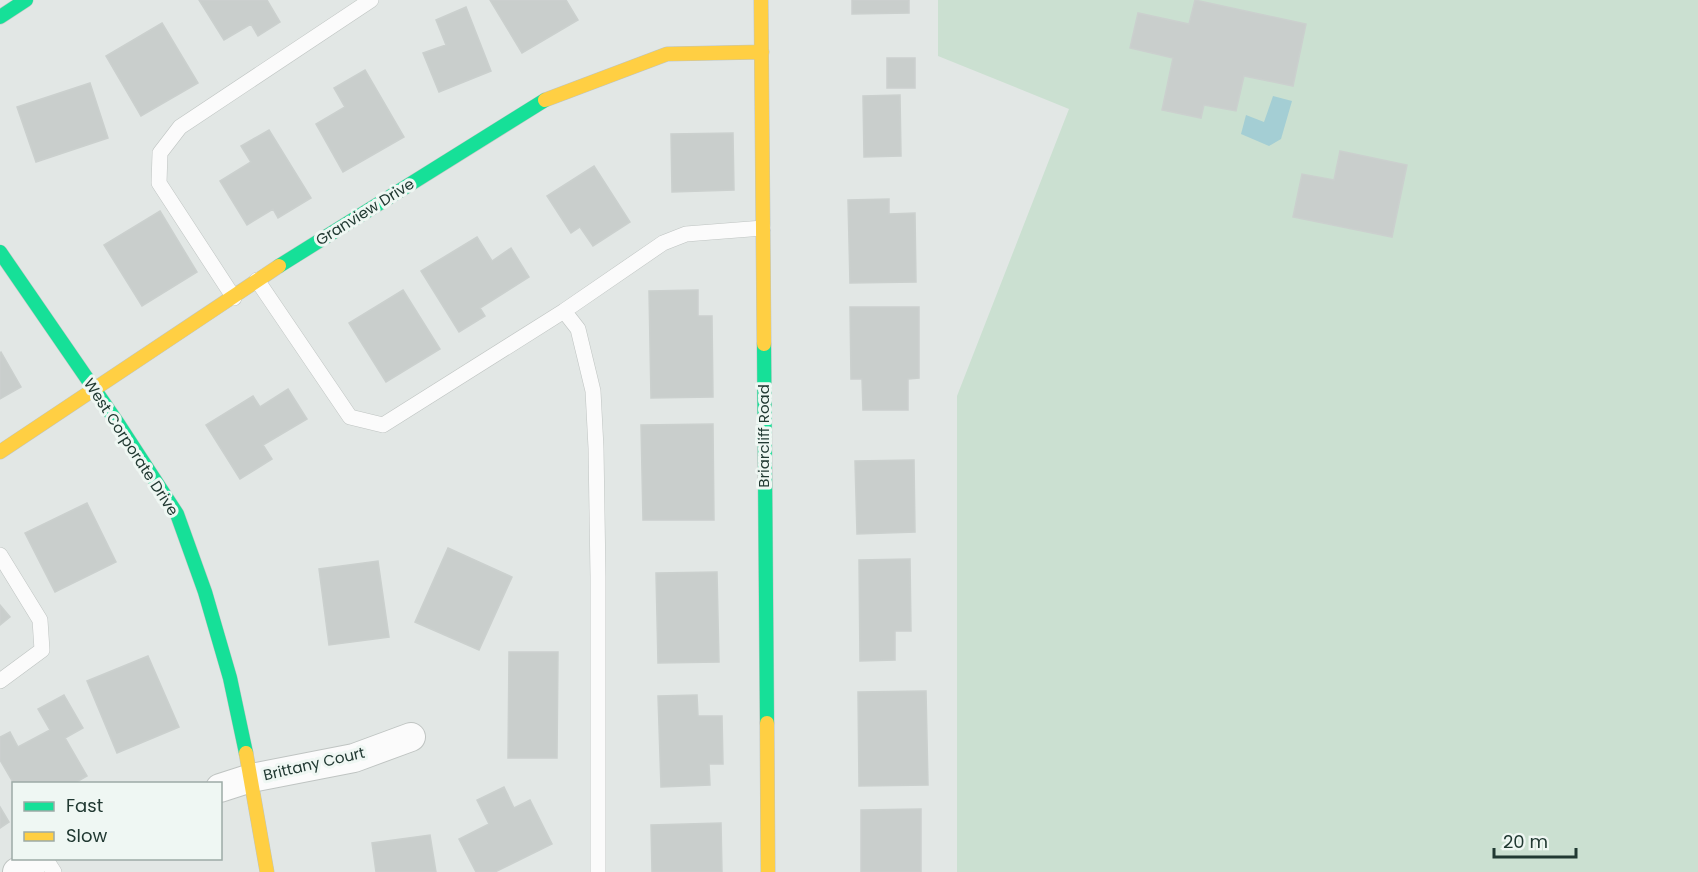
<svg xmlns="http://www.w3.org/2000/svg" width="1698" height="872" font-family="Poppins,sans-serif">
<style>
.green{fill:#cbe0d1}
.water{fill:#a4ced4}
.building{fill:#c9cecc;stroke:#cbd0ce;stroke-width:1.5}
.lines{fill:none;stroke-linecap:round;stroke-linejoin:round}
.lane-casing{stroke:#bfc4c2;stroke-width:16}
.street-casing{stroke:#bfc4c2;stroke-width:30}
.fast-casing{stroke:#bec5c2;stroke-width:15}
.slow-casing{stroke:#bec5c2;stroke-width:15}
.lane{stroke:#fbfbfb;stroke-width:15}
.street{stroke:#fbfbfb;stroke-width:28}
.fast{stroke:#16e098;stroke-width:14}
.slow{stroke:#ffcf43;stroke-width:14}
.labels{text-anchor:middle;stroke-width:6;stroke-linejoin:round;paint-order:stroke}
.street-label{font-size:15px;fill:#213932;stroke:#eff7f3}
</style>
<rect width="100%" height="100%" fill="#e2e7e5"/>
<path class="green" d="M938 0H1698V872H957V396L1069 109 938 56Z"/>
<path class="water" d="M1273 96 1292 101 1281 139 1269 146 1241 134 1246 115 1264 122Z"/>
<path class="building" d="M199 0H267L280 22 258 36 251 24 224 40Z
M490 0H566L578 20 522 53Z
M852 0H909V13L852 14Z
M1195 0 1306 24 1293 86 1244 76 1236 111 1204 105 1201 118 1162 110 1173 58 1130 48 1138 13 1189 24Z
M466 7 491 71 439 92 423 53 446 45 436 20Z
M162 23 198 83 141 116 106 56Z
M887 58H915V88H887Z
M365 70 404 137 343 172 316 124 345 107 334 88Z
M90 83 108 138 36 162 17 107Z
M900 95 901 156 864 157 863 96Z
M269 130 311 198 278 218 273 209 247 225 220 181 251 162 241 146Z
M733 133 734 190 672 192 671 134Z
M1340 151 1407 165 1392 237 1293 217 1302 174 1334 180Z
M594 166 630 222 593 246 580 227 571 233 547 196Z
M889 199V214L915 213 916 282 850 283 848 200Z
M160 211 197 272 142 306 104 245Z
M477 237 492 261 511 248 529 277 480 308 485 316 459 332 421 271Z
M403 290 440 349 386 382 349 323Z
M698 290V316H712L713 397 651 398 649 291Z
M850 307H919V378L908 379V410H863L862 379H851Z
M1 352 21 387 0 399V353Z
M288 389 307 419 263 445 272 459 240 479 206 425 253 396 260 407Z
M713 424 714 520H643L641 425Z
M914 460 915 532 857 534 855 461Z
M87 503 116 562 55 592 25 533Z
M448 548 512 577 479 650 415 622Z
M910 559 911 631H895V660L860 661 859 560Z
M378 561 389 637 329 645 319 569Z
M717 572 719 662 658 663 656 573Z
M0 605 10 617 0 625Z
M509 652H558L557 758H508Z
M148 656 179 727 117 753 87 681Z
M926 691 928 785 859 786 858 692Z
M64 695 83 728 65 738 87 776 73 784H14L0 760V737L10 732 18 747 50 730 38 709Z
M697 695 698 716H722L723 764H709L710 785 661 787 658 696Z
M504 787 514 808 530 800 552 844 495 872H476L459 839 489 824 477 800Z
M0 807 9 822 0 828Z
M921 809V872H861V810Z
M721 823 722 872H652L651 825Z
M430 835 436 872H376L372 843Z"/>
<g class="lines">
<defs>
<path id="lane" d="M257 280 350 417 383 425 564 311 663 243 686 234 763 228
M234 298 159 183 160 153 180 127 371 0
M564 311 578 329 593 391 596 448 598 576V872
M0 555 40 620 42 650 0 681
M45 858 54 872"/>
<path id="street" d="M220 788 251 778 354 758 411 737
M17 872 40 858"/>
<path id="fast" d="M0 17 26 0
M0 252 119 425 177 514 205 592 230 678 246 753
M279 266 545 100
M764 344 767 723"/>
<path id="slow" d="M761 0 764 344
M545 100 667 54 762 52
M0 452 279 266
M767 723 768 872
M246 753 267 872"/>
</defs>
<use href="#lane" class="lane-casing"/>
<use href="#street" class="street-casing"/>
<use href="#fast" class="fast-casing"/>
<use href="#slow" class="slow-casing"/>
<use href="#lane" class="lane"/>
<use href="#street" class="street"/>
<use href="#fast" class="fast"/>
<use href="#slow" class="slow"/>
</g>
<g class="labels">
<g class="street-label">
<text transform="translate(365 212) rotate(-32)" y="5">Granview Drive</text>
<text transform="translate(764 436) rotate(-90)" y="5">Briarcliff Road</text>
<text transform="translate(131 447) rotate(57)" y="5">West Corporate Drive</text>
<text transform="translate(314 764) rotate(-13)" y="5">Brittany Court</text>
</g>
</g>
<rect x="12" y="782" width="210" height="78" fill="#eff7f3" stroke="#9daba6" stroke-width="1.5"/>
<rect x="24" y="802" width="30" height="9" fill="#16e098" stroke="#9daba6" stroke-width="1.5"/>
<text x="66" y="812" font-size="18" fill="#213932">Fast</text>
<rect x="24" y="832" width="30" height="9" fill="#ffcf43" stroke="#9daba6" stroke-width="1.5"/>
<text x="66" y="842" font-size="18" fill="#213932">Slow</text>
<path d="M1494 848v9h82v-9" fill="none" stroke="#213932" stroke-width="3"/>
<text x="1503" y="848" font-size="18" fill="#213932" stroke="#eff7f3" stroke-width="4.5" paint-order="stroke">20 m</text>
</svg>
